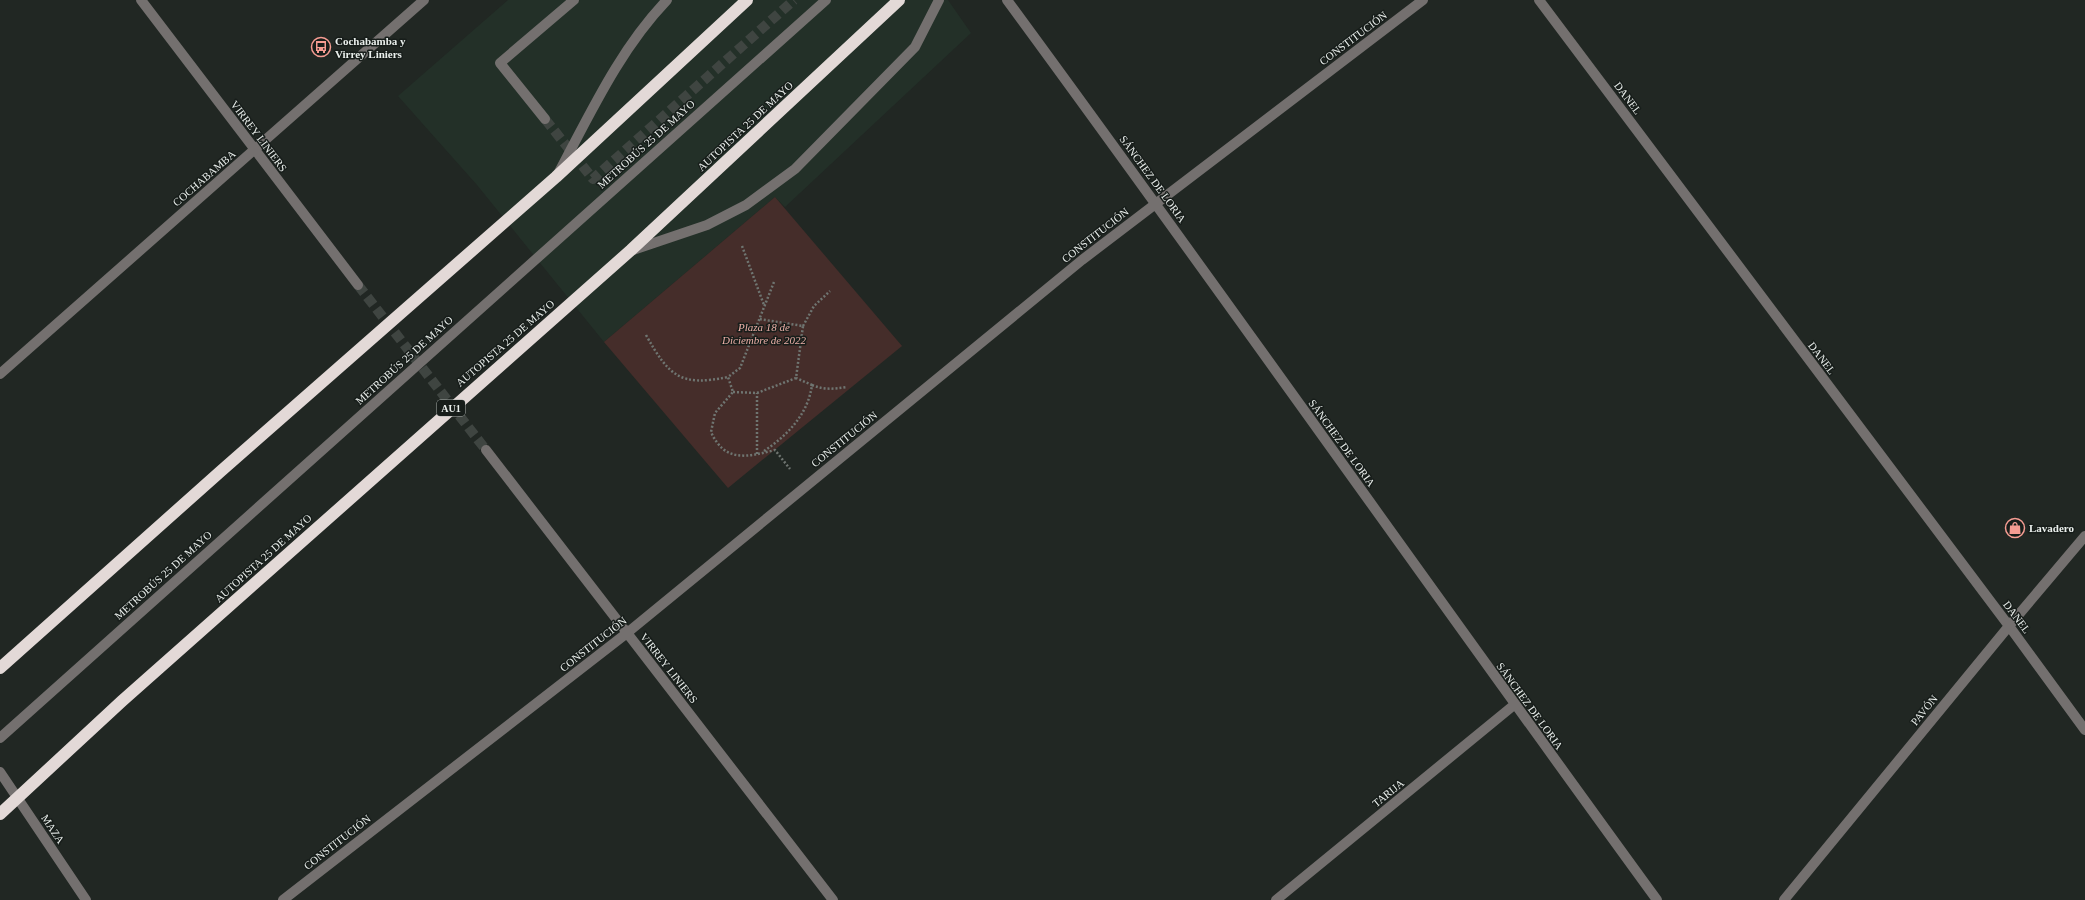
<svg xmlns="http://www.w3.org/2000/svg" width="2085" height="900" font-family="Georgia,serif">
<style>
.built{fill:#233028}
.green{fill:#452d2a}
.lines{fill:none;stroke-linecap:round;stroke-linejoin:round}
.minor-tunnel{stroke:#3f4541;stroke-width:10;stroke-dasharray:10 5;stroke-linecap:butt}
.path{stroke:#6f7571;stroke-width:2.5;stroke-dasharray:2 2;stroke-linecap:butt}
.minor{stroke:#74706f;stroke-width:10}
.minor-bridge{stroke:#74706f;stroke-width:10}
.highway-bridge{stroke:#e3d9d7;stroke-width:12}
.labels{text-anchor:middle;stroke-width:3;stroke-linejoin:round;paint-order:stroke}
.shield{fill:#171d1a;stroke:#abb0ad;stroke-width:1}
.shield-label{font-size:10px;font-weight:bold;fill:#eaefec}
.street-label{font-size:11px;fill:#eaefec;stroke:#171d1a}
.poi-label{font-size:11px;font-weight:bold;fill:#eaefec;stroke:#171d1a;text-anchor:start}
.park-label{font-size:11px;font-style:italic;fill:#ebafa7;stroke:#171d1a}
</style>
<rect width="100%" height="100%" fill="#212723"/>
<path class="built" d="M508 0H948L971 33 785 207 775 197 604 342 477 185 398 96Z"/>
<path class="green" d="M775 197 902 346 728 488 604 342Z"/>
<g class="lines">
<path class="minor-tunnel" d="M545 119 593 179 794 0
M358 285 486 450"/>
<path class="path" d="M742 246 764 305
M774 282 740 368 728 377 733 392 715 413 711 432C725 463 747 457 775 450L790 469
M803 326 814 306 830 291
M646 335C669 376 680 387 728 377
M812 385C824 390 834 389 847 387
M733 392 757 393 796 378 803 326 759 319
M764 451C788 435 808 414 812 385L796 378
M757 454V393"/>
<path class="minor" d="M141 0 358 285
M1007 0C1226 298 1439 601 1657 900
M1539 0 2009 626 2085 730
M545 119 500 63 574 0
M633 250 707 225 746 205 795 169 915 47 939 0
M0 374 424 0
M486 450 833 900
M0 772 86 900
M283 900 627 633 1082 260 1423 0
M1276 900 1514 705
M1784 900 2009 626 2085 536"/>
<path class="minor-bridge" d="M559 172C591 112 620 49 667 0
M0 738 826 0"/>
<path class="highway-bridge" d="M0 668 221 471 556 177 747 0
M0 814 122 701 631 250 899 0"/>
</g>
<defs>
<symbol id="bus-ring" viewBox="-11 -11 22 22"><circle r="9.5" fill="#171d1a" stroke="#f59c92" stroke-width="1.5"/><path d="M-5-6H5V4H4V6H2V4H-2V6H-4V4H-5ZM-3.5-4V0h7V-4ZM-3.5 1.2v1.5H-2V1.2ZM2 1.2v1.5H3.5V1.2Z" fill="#f59c92"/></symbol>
<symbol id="shop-ring" viewBox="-11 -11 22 22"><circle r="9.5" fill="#171d1a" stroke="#f59c92" stroke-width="1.5"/><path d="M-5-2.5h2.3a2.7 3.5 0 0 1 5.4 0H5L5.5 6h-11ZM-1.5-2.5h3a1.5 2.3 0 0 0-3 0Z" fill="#f59c92"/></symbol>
</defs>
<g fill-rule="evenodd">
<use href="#bus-ring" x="310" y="36" width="22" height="22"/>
<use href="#shop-ring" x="2004" y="517" width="22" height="22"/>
</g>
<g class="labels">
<rect class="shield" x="437" y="400" width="28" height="16" rx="3"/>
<g class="shield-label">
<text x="451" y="412">AU1</text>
</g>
<g class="street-label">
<text transform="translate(1353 38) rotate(-37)" y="4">CONSTITUCIÓN</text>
<text transform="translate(1628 98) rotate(53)" y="4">DANEL</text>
<text transform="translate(745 126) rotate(-43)" y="4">AUTOPISTA 25 DE MAYO</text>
<text transform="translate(259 136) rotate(53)" y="4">VIRREY LINIERS</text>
<text transform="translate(646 144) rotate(-42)" y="4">METROBÚS 25 DE MAYO</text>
<text transform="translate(204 178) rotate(-41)" y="4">COCHABAMBA</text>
<text transform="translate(1153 179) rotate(54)" y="4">SÁNCHEZ DE LORIA</text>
<text transform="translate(1095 235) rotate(-38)" y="4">CONSTITUCIÓN</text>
<text transform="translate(505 343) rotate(-41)" y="4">AUTOPISTA 25 DE MAYO</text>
<text transform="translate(1822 358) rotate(53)" y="4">DANEL</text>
<text transform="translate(404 360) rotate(-42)" y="4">METROBÚS 25 DE MAYO</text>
<text transform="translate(844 439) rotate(-39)" y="4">CONSTITUCIÓN</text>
<text transform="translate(1342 443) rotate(54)" y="4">SÁNCHEZ DE LORIA</text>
<text transform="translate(263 558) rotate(-42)" y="4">AUTOPISTA 25 DE MAYO</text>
<text transform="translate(163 575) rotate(-42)" y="4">METROBÚS 25 DE MAYO</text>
<text transform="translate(2017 617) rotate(53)" y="4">DANEL</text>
<text transform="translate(593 644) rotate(-38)" y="4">CONSTITUCIÓN</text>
<text transform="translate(669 668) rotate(52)" y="4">VIRREY LINIERS</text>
<text transform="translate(1530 706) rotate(54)" y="4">SÁNCHEZ DE LORIA</text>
<text transform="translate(1924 710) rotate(-51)" y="4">PAVÓN</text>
<text transform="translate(1388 793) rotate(-39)" y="4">TARIJA</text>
<text transform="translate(53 829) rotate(56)" y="4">MAZA</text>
<text transform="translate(337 842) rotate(-38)" y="4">CONSTITUCIÓN</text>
</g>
<g class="poi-label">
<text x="335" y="45">Cochabamba y<tspan x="335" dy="13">Virrey Liniers</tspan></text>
<text x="2029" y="532">Lavadero</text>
</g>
<g class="park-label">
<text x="764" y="331">Plaza 18 de<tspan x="764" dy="13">Diciembre de 2022</tspan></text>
</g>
</g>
</svg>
